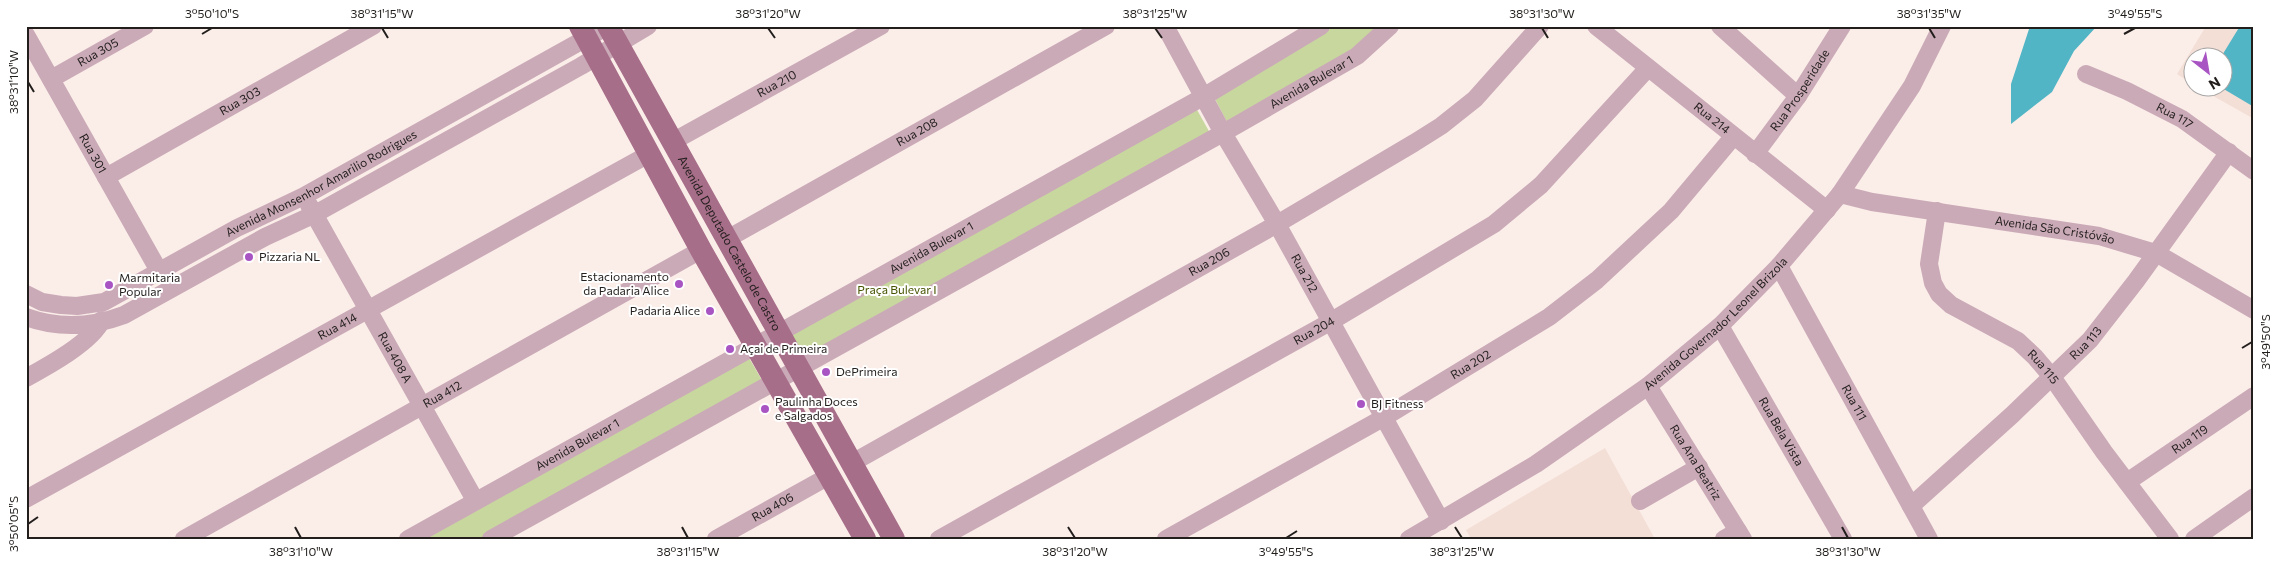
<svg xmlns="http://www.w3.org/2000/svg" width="2280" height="565" font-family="Commissioner,sans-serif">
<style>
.built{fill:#f3dfd6}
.green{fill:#c8d79e}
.water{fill:#52b5c5}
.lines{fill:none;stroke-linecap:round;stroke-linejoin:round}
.minor{stroke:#cbaab8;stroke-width:18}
.major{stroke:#a76e89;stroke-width:22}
.ticks{fill:none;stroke:#221e1c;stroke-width:2}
.poi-dot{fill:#a854c3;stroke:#fff;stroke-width:2}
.labels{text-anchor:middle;stroke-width:4;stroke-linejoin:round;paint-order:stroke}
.street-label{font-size:12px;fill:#221e1c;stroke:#fff}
.poi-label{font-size:12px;fill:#221e1c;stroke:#fff;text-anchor:start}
.park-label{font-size:12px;fill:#485603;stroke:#fff}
.neatline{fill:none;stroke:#221e1c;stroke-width:2}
.ticks-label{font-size:12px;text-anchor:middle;fill:#221e1c}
</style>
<rect width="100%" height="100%" fill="#fbeee9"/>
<path class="built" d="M2206 26H2254V119L2199 88H2222V58H2192V84L2177 74Z
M1605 448 1655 539H1471L1466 530Z"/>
<path class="green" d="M1335 26H1381L1352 51 1228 124 1214 97Z
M1196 108 1210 133 802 359 788 334Z
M749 358 763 382 483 539H423Z"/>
<path class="water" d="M2030 26H2097L2074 51 2052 92 2011 124V84Z
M2240 26H2254V107L2222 88 2221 57Z"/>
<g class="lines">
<g class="minor">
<path id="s1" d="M1165 26 1223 133 1277 224 1441 521"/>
<path id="s2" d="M1596 26 1827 210"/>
<path d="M1720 26 1798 96"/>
<path id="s3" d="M26 35 159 271"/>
<path id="s4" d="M2086 74 2127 91 2182 119 2254 171"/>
<path id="s5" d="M51 79 145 26"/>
<path id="s6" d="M672 142 881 26"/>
<path id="s7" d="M1755 154 1798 96 1842 26"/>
<path id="s8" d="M106 177 373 26"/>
<path id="s9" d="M1840 194 1872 202 2099 236 2156 253 2254 310"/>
<path id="s10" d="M309 205 475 500"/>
<path id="s11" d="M1937 211 1929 264 1933 283 1939 294 1951 305 2018 341 2035 357 2052 377 2104 452 2170 539"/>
<path id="s12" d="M727 239 1106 26"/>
<path id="s13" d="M1779 266 1929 539"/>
<path id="s14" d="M26 294 42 302 61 305 77 306 104 302 237 228 304 196 608 26"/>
<path d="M26 317C59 329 92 327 124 315L265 237 315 214 581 66 648 26"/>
<path id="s15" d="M1720 326 1843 539"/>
<path d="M26 378C48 366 92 342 102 320"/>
<path id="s16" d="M1648 386 1743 539"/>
<path id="s17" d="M852 463 1277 224 1414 143 1441 126 1475 99 1540 26"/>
<path id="s18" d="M2127 482 2254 396"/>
<path id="s19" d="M26 499 649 154"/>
<path d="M1640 501 1699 467"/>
<path id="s20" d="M1911 506 2012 415 2090 340 2136 281 2229 152"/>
<path id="s21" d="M184 539 701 250"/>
<path id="s22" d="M408 539 1203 97 1321 26"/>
<path id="s23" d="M491 539 1223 133 1357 56 1390 26"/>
<path id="s24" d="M716 539 829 476"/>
<path id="s25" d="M939 539 1330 322 1494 224 1541 185 1648 68"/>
<path id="s26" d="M1166 539 1383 418 1549 317 1597 280 1671 211 1733 137"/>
<path id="s27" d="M1409 539 1536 464 1648 386 1720 326 1779 266 1840 194 1912 86 1942 26"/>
<path d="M1724 539 1738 531"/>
<path d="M2194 539 2254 497"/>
</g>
<g class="major">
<path d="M580 26 701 250 865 539"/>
<path id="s28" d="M608 26 894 539"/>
</g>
</g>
<path class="ticks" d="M382 28 388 38M768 28 775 38M1155 28 1162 38M1542 28 1548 38M1929 28 1935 38M202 34 212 28M2124 34 2135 28M28 82 34 92M2242 348 2252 342M28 524 38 517M295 527 301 538M682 527 688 538M1068 527 1075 538M1455 527 1462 538M1842 527 1848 538M1286 538 1297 531"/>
<g class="poi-dot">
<circle cx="249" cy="257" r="5"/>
<circle cx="679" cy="284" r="5"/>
<circle cx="109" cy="285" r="5"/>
<circle cx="710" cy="311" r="5"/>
<circle cx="730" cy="349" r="5"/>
<circle cx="826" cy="372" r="5"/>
<circle cx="1361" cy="404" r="5"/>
<circle cx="765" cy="409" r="5"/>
</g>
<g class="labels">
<g class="street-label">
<text dy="4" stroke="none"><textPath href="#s5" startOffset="54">Rua 305</textPath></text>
<text dy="4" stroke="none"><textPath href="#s23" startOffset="939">Avenida Bulevar 1</textPath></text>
<text dy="4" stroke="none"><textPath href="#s6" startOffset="120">Rua 210</textPath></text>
<text dy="4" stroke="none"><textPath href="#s7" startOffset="78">Rua Prosperidade</textPath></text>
<text dy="4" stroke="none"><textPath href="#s8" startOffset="154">Rua 303</textPath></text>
<text dy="4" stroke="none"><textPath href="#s4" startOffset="98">Rua 117</textPath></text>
<text dy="4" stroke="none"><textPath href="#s2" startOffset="148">Rua 214</textPath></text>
<text dy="4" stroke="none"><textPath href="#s12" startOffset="218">Rua 208</textPath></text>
<text dy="4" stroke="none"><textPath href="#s3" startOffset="136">Rua 301</textPath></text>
<text dy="4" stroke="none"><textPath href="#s14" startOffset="328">Avenida Monsenhor Amarilio Rodrigues</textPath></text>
<text dy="4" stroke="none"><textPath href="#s9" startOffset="218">Avenida São Cristóvão</textPath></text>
<text dy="4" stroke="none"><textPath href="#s28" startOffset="249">Avenida Deputado Castelo de Castro</textPath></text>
<text dy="4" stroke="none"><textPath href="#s22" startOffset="599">Avenida Bulevar 1</textPath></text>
<text dy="4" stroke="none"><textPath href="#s17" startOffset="410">Rua 206</textPath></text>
<text dy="4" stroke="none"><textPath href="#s1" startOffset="284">Rua 212</textPath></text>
<text dy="4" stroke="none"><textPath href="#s27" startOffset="376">Avenida Governador Leonel Brizola</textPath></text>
<text dy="4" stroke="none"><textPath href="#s19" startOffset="356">Rua 414</textPath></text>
<text dy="4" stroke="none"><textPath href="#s25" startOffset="429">Rua 204</textPath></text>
<text dy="4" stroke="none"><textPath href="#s20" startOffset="239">Rua 113</textPath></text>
<text dy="4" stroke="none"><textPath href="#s10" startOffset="175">Rua 408 A</textPath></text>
<text dy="4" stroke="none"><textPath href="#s26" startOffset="351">Rua 202</textPath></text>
<text dy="4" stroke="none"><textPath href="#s11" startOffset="214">Rua 115</textPath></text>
<text dy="4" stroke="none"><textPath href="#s21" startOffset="296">Rua 412</textPath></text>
<text dy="4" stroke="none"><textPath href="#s13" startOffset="156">Rua 111</textPath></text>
<text dy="4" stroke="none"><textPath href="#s15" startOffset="122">Rua Bela Vista</textPath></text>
<text dy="4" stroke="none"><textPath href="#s18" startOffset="76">Rua 119</textPath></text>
<text dy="4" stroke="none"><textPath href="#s22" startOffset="194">Avenida Bulevar 1</textPath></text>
<text dy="4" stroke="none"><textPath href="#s16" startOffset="90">Rua Ana Beatriz</textPath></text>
<text dy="4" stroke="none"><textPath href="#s24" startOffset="65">Rua 406</textPath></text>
</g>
<g class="poi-label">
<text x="259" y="261">Pizzaria NL</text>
<text x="669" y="281" text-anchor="end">Estacionamento<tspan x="669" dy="14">da Padaria Alice</tspan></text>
<text x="119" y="282">Marmitaria<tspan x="119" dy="14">Popular</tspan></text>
<text x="700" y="315" text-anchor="end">Padaria Alice</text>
<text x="740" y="353">Açai de Primeira</text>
<text x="836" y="376">DePrimeira</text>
<text x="775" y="406">Paulinha Doces<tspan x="775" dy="14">e Salgados</tspan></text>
<text x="1371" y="408">BJ Fitness</text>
</g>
<g class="park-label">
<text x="897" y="294">Praça Bulevar I</text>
</g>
</g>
<rect width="2280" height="565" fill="none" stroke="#ffffff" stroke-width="55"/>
<g transform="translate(2208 72) rotate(149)"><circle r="24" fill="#ffffff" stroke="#a7a5a4"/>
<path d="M0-4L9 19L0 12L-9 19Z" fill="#a854c3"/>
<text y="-8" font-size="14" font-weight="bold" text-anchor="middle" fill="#221e1c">N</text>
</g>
<rect x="28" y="28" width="2224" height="510" class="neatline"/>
<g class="ticks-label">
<text x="212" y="18">3°50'10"S</text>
<text x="382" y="18">38°31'15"W</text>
<text x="768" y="18">38°31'20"W</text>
<text x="1155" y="18">38°31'25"W</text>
<text x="1542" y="18">38°31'30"W</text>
<text x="1929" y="18">38°31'35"W</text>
<text x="2135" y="18">3°49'55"S</text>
<text transform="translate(14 82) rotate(-90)" y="4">38°31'10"W</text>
<text transform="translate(2266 342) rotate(-90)" y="4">3°49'50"S</text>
<text transform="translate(14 524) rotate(-90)" y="4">3°50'05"S</text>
<text x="301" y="556">38°31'10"W</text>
<text x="688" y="556">38°31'15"W</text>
<text x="1075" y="556">38°31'20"W</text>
<text x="1286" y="556">3°49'55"S</text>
<text x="1462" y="556">38°31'25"W</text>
<text x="1848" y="556">38°31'30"W</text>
</g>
</svg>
